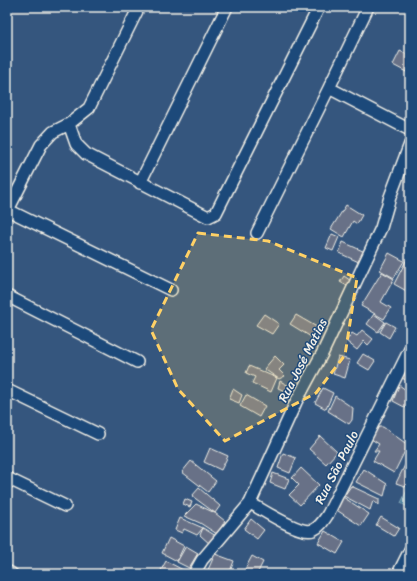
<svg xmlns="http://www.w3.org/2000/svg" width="417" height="581" font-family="Sriracha,sans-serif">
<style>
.water{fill:#427b9c;stroke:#89aaba}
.building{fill:#677187;stroke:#f4f1e8}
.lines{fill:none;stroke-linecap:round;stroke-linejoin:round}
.minor-casing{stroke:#f4f1e8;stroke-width:14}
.minor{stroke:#1f4a7a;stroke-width:11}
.marked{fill:#ffd166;fill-opacity:0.2;stroke:#ffd166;stroke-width:3;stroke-dasharray:8 5;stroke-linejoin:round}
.labels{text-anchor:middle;stroke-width:3;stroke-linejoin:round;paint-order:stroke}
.street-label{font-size:13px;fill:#f4f1e8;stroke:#1f4a7a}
</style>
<rect width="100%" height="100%" fill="#35567e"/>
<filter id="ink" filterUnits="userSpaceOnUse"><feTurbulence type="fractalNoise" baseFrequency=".025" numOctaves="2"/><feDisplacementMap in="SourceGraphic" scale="8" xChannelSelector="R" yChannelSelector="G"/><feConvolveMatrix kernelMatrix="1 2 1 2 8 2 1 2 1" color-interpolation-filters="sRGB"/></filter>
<g filter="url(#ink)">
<path class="water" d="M408 488 410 490 409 508 401 503Z"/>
<path class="building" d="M400 51 410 56V74L393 65Z
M346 205 362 215 357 224 353 221 344 237 331 229Z
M332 234 339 237 333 251 326 248Z
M343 242 365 252 361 263 339 253Z
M389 253 404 261 394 278 380 270Z
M408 257 410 258V293L394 284Z
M382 272 394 279 381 302 391 308 384 319 361 306Z
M344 276 354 283 351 288 340 282Z
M264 314 279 324 272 334 256 325Z
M374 314 385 322 378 332 367 324Z
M296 315 322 330 316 340 290 324Z
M386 322 395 327 389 338 380 332Z
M362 330 373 339 368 345 364 341 357 350 346 341 352 333 357 336Z
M363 354 375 361 369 370 357 363Z
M275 356 284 365 279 370 285 376 279 379 264 369Z
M338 357 350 360 345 378 333 374Z
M249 366 277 378 271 392 252 383 255 377 246 373Z
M407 371 410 373V382L402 378Z
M280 381 293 388 291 394 278 388Z
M410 384V410L393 401 399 385 406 390Z
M323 388 333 393 326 409 315 403Z
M233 389 242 395 239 403 229 399Z
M246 395 265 406 259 417 240 406Z
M335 396 353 408 352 420 349 424 328 411Z
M377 427H383L408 445 394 473 373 461 379 451H374L379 444 371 439Z
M320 436 337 452 326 464 309 449Z
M210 448 228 456 221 470 204 462Z
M283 453 296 458 290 473 278 468Z
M191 461 216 481 208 492 182 472Z
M407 461 410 463V488L396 483Z
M301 468 319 485 300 505 289 495 299 485 292 478Z
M364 469 387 484 384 496 356 482Z
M273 473 289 479 285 489 270 483Z
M351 486 379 499V505L373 501 370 510 344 496Z
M199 488 220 506 215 513 192 496Z
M343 497 369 514 361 526 335 509Z
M185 499 192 502 190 507 183 504Z
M196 504 215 513 225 521 217 534 200 523 184 516Z
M381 517 399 528 394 536 376 525Z
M180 518 203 528 197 535 184 529 182 533 175 530Z
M251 519 264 530 257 539 244 529Z
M203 528 216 536 211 545 200 535Z
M325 531 344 542 337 554 318 543Z
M169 538 184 546 177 561 162 553Z
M186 546 198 553 189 568 177 562Z
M215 554 234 561 229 574H212L207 572Z
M252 556 263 562 257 574H249L244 571Z
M166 561 185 571 184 574H159Z
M410 563V574H404Z"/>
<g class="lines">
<defs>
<path id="minor" d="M329 88 368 7
M69 124 76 144 86 154 208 217 216 213 319 7
M140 183 227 7
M8 210 171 290
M7 212 41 145 53 132 69 124 89 108 139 7
M257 233 329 88 410 130
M7 296 137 362
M7 390 98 434
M7 478 65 506
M250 503C263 510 300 535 313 530 320 527 324 520 328 514L410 349
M7 571 12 574
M194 574 202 560 250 503 296 402 323 352 381 228 390 197 410 144
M398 574 410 550"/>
</defs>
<use href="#minor" class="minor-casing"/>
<use href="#minor" class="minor"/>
</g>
</g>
<path class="marked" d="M198 233 268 241 357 278 345 355 316 393 225 441 178 389 151 330Z"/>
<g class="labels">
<g class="street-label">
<text transform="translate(302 360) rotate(-63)" y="5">Rua José Matias</text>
<text transform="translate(336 467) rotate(-63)" y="5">Rua São Paulo</text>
</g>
</g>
<rect width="417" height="581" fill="none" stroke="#1f4a7a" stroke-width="24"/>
<rect x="12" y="12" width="393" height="557" fill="none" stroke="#f4f1e8" stroke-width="1.5" filter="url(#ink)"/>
</svg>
